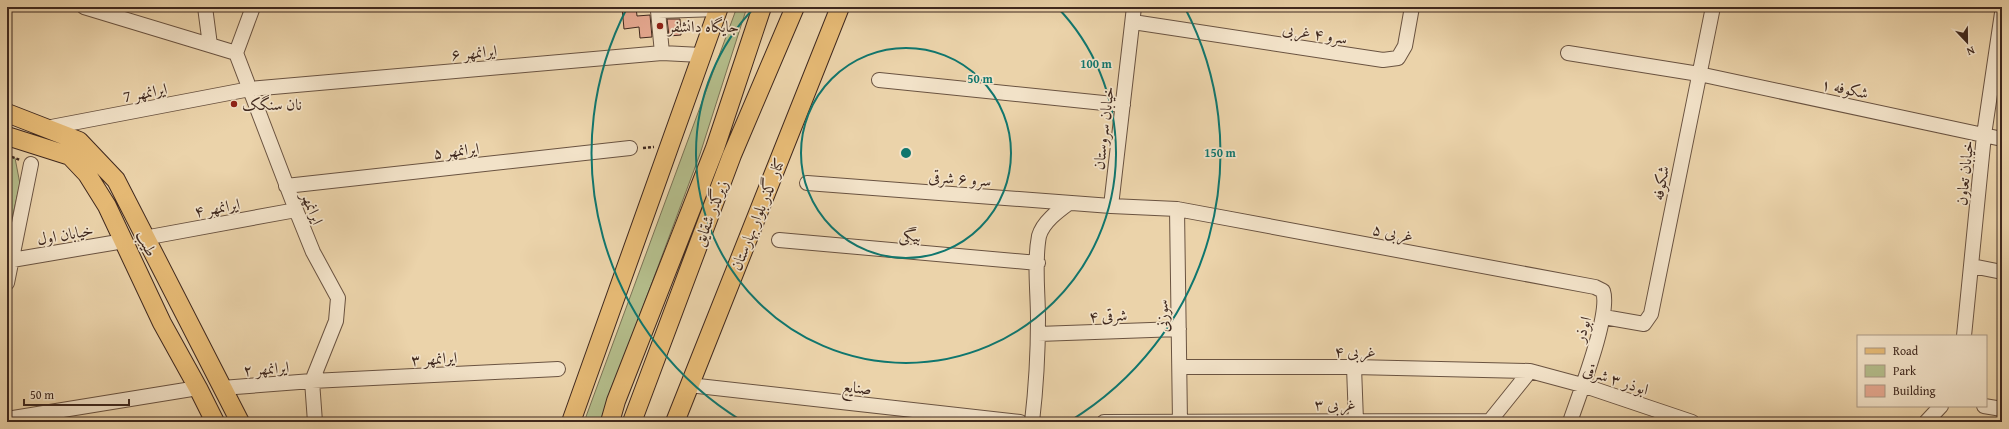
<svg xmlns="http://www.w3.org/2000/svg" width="2009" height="429" font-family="'Gentium Book Plus',Amiri,serif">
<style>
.green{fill:#b4bd8b;stroke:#7a7254}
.building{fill:#e5a890;stroke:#3f281e}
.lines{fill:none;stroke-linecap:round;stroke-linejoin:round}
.minor-casing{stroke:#6a5341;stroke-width:16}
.major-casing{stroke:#3f281e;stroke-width:20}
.path{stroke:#3f281e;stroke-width:2.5;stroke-dasharray:3 2;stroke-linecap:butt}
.minor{stroke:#f2e2c8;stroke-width:14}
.major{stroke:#e6ba75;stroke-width:18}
.ring{fill:none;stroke:#0f766e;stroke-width:2}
.poi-dot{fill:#8f2418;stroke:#f2e2c8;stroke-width:1.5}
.labels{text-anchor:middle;stroke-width:3.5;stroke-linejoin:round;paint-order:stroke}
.poi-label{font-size:16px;fill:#3f281e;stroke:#f2e2c8;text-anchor:start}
.street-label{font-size:16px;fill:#3f281e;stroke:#f2e2c8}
.centre{fill:#0f766e;stroke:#f2e2c8;stroke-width:2}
.ring-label{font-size:12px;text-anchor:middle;font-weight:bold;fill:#0f766e;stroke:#f2e2c8;stroke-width:3.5;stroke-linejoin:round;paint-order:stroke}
</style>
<rect width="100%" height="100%" fill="#ebd3aa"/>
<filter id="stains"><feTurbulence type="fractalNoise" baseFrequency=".005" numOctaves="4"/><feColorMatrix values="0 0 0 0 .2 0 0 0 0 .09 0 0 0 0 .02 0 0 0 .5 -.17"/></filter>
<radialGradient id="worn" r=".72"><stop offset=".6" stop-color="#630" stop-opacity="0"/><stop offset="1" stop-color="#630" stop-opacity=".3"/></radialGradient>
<path class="green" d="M737 7H747L700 154 600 422H584Z
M7 155 15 158 20 184 7 240Z"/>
<path class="building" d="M622 7H636L637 16 650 15 652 37 640 38 639 27 624 29Z
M667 19H680L681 35 669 36Z"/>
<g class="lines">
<defs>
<path id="minor" d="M84 7 236 53
M205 7 210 45
M253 7 236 53 296 210 313 252 338 298 336 321 312 381 315 422
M1133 22 1383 60 1398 58 1405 46 1412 7
M662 53 658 11 718 9
M1568 53 1699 74 2002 139
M879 80 1123 105
M46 128 250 89 662 53 701 55
M807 183 1111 206 1177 209 1595 287 1603 291C1611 314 1579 395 1570 422
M286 186 630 148
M1111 206 1134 7
M1177 209 1180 422
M144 238 296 210
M779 240 1038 263
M12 260 124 241
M1972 266 2002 272
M7 283 31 164
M1604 317 1644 324 1651 314 1713 7
M1038 334 1179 329
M1964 336 1984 135 2002 13
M1180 367H1354L1530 371 1582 385 1692 422
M1354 367 1356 421
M689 385 1020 422
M222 388 312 381 558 369
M1984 406 2002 409
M7 419 198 388
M1032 422C1036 388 1038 353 1038 319 1038 292 1034 262 1039 236 1043 222 1058 211 1069 203
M1104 422 1490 421
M1489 422 1530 371
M1926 422 1941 406"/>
<path id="major" d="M7 113 79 141 116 180 240 422
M7 136 70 156 87 174 107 206 162 323 198 388 215 422
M571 422 719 7
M610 422 616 401 715 148 762 7
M632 422 732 155 795 7
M675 422 840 7"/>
</defs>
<use href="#minor" class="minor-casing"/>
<use href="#major" class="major-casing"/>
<path class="path" d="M643 148 654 147
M7 155 20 160"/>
<use href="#minor" class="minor"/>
<use href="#major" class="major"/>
</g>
<g class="ring">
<circle cx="906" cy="153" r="105"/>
<path d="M1057 7A210 210 0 1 1 755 7"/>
<path d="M742 421A314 314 0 0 1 627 8M1185 8A314 314 0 0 1 1070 421"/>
</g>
<g class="poi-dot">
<circle cx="660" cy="26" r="4"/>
<circle cx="234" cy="104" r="4"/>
</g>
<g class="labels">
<g class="poi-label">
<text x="668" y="32">جایگاه دانشفر</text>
<text x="242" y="110">نان سنگک</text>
</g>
<g class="street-label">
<text transform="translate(1315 33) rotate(9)" y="6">سرو ۴ غربی</text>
<text transform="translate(474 52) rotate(-5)" y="6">ایرانمهر ۶</text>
<text transform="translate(1845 88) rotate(12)" y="6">شکوفه ۱</text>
<text transform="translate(145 92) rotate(-11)" y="6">ایرانمهر 7</text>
<text transform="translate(1103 128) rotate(-83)" y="6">خیابان سروستان</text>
<text transform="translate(456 150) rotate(-6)" y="6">ایرانمهر ۵</text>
<text transform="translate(1964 173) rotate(-84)" y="6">خیابان تعاون</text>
<text transform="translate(960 178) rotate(4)" y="6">سرو ۶ شرقی</text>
<text transform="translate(1660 183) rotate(-79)" y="6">شکوفه</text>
<text transform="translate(217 207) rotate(-10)" y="6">ایرانمهر ۴</text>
<text transform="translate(313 208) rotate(68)" y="6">ایرانمهر</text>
<text transform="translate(710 213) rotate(-69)" y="6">زیرگذر شقایق</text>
<text transform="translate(757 214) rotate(-68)" y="6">کنار گذر بلوار بهارستان</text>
<text transform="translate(1393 232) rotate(11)" y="6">غربی ۵</text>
<text transform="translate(65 234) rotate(-10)" y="6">خیابان اول</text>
<text transform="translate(910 235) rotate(5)" y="6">بیگی</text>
<text transform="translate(147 243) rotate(63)" y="6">طیب</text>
<text transform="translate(1108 315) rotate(-2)" y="6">شرقی ۴</text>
<text transform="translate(1162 316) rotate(-91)" y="6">سوزنی</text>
<text transform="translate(1582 329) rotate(-73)" y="6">ابوذر</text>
<text transform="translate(1355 351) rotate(1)" y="6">غربی ۴</text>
<text transform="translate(434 358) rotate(-3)" y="6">ایرانمهر ۳</text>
<text transform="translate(266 368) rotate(-4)" y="6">ایرانمهر ۲</text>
<text transform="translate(1616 379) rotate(18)" y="6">ابوذر ۳ شرقی</text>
<text transform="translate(857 387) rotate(6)" y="6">صنایع</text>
<text x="1335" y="410">غربی ۳</text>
</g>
</g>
<circle cx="906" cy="153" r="6" class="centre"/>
<g class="ring-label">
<text x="1096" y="68">100 m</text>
<text x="980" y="83">50 m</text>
<text x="1220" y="157">150 m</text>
</g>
<rect width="2009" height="429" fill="none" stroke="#ebd3aa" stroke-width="24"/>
<rect x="8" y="8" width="1993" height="413" fill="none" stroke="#3f281e" stroke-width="2"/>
<rect x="12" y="12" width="1985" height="405" fill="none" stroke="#3f281e"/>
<rect x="1857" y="335" width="130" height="72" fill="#f2e2c8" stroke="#aa9884"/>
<rect x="1865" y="348" width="20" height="6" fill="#e6ba75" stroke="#aa9884"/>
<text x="1893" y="355" font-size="12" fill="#3f281e">Road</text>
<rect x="1865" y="365" width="20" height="12" fill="#b4bd8b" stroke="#aa9884"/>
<text x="1893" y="375" font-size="12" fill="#3f281e">Park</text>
<rect x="1865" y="385" width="20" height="12" fill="#e5a890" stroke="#aa9884"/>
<text x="1893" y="395" font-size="12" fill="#3f281e">Building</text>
<g transform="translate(1967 42) rotate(158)" stroke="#f2e2c8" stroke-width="3" paint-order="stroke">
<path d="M0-3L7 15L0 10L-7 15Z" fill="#3f281e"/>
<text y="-6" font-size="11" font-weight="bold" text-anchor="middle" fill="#3f281e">N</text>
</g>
<path d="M24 399v6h105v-6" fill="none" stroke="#3f281e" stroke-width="2"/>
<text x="30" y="399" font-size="12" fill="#3f281e" stroke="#f2e2c8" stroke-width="3" paint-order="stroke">50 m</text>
<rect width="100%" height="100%" filter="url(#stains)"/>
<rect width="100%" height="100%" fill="url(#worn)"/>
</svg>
